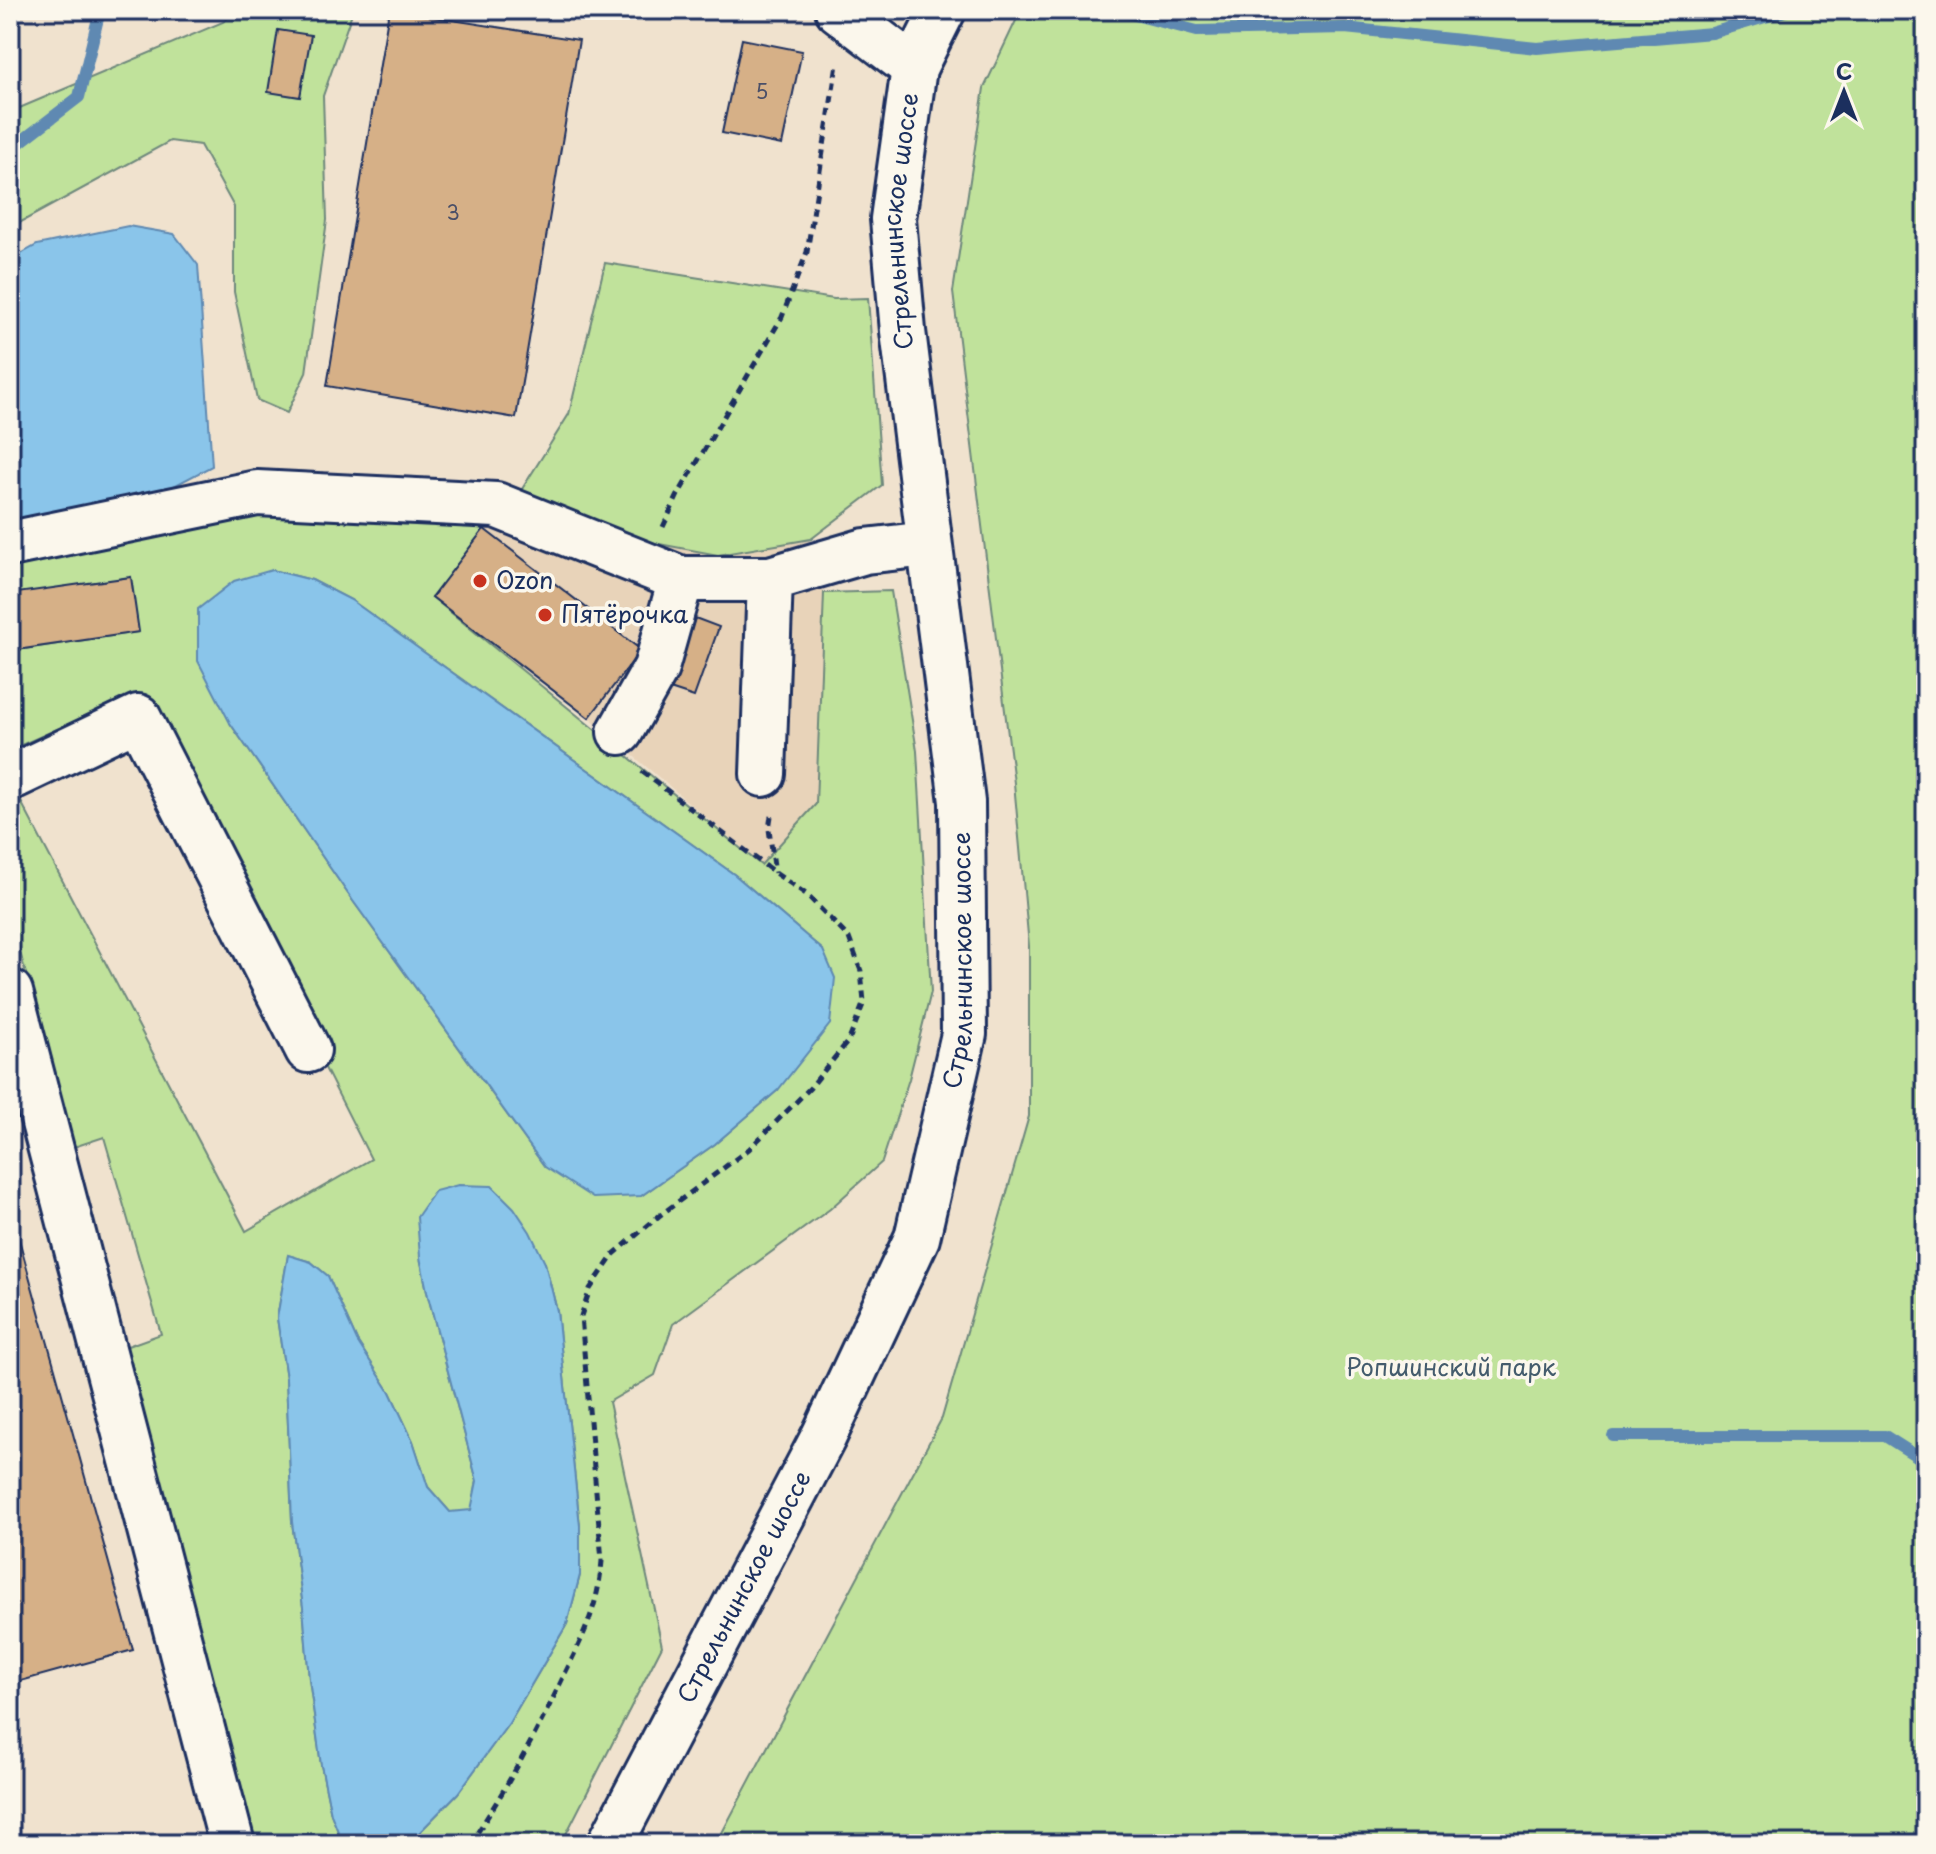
<svg xmlns="http://www.w3.org/2000/svg" width="1936" height="1854" font-family="'Playpen Sans',sans-serif">
<style>
.built{fill:#e8d3b9}
.green{fill:#c0e29b;stroke:#6e887c;stroke-width:2;fill-rule:evenodd}
.water{fill:#8ac5ea;stroke:#5e89b2;stroke-width:2}
.lines{fill:none;stroke-linecap:round;stroke-linejoin:round}
.stream{stroke:#5e89b2;stroke-width:12}
.building{fill:#d6b087;stroke:#1b2f5e;stroke-width:2}
.minor-casing{stroke:#1b2f5e;stroke-width:50}
.major-casing{stroke:#1b2f5e;stroke-width:50}
.path{stroke:#1b2f5e;stroke-width:5;stroke-dasharray:8 6;stroke-linecap:butt}
.minor{stroke:#fbf7ec;stroke-width:44}
.major{stroke:#fbf7ec;stroke-width:44}
.poi-dot{fill:#c8321e;stroke:#fbf7ec;stroke-width:3}
.labels{text-anchor:middle;stroke-width:7;stroke-linejoin:round;paint-order:stroke}
.number-label{font-size:20px;fill:#4a4f68}
.street-label{font-size:24px;fill:#1b2f5e;stroke:#fbf7ec}
.poi-label{font-size:24px;fill:#1b2f5e;stroke:#fbf7ec;text-anchor:start}
.park-label{font-size:24px;fill:#445c6d;stroke:#fbf7ec}
</style>
<rect width="100%" height="100%" fill="#f0e2ce"/>
<filter id="ink" filterUnits="userSpaceOnUse"><feTurbulence type="fractalNoise" baseFrequency=".0125" numOctaves="2"/><feDisplacementMap in="SourceGraphic" scale="16" xChannelSelector="R" yChannelSelector="G"/><feConvolveMatrix kernelMatrix="1 2 1 2 8 2 1 2 1" color-interpolation-filters="sRGB"/></filter>
<g filter="url(#ink)">
<path class="built" d="M517 497 809 535 824 593 816 804 762 865 589 718 432 597 484 529Z"/>
<path class="green" d="M238 10H353L323 96 327 220 306 373 287 413 257 400 234 292V207L200 145 170 141 10 228V112L223 22Z
M1021 10H1926V1844H716L942 1418 1029 1116V946L1014 783 953 292 984 88Z
M605 263 834 299 868 298 882 485 811 539 718 555 627 538 517 497 569 414Z
M244 513 392 514 484 529 432 597 761 865 816 804 824 593 891 591 917 751 931 992 909 1079 882 1162 830 1209 673 1324 655 1375 609 1402 662 1646 561 1844H408L458 1793 509 1723 567 1624 580 1575V1526L557 1311 545 1263 420 1257 428 1296 477 1481 472 1511 450 1512 428 1487 413 1441 390 1392 357 1341 328 1276 311 1262 288 1255 277 1318 286 1378 292 1522 303 1607 309 1679 321 1765 331 1814 343 1844H253L122 1348 161 1334 104 1137 74 1147 10 916V794L16 792 246 1231 371 1159 136 694 10 750V651L139 632 10 594V557ZM272 570 312 580 351 600 735 875 823 950 778 1090 715 1144 641 1196 545 1167 353 901 230 723Z"/>
<path class="water" d="M128 226 174 234 198 265 212 466 153 497 10 530V260L37 245Z
M272 570 312 580 351 600 735 875 823 950 835 978 830 1024 778 1090 715 1144 641 1196 593 1198 545 1167 353 901 230 723 198 661V609L234 581Z
M458 1185 492 1186 514 1208 530 1232 545 1263 557 1311 580 1526V1575L567 1624 509 1723 458 1793 408 1844H343L331 1814 321 1765 309 1679 303 1607 292 1522 286 1378 277 1318 288 1255 311 1262 328 1276 357 1341 390 1392 413 1441 428 1487 450 1512 471 1510 477 1481 428 1296 420 1257 417 1217 435 1191Z"/>
<g class="lines">
<path class="stream" d="M1116 10 1197 31 1345 28 1537 48 1712 33 1788 10
M10 150 79 97 100 10
M1613 1436H1885L1926 1462"/>
</g>
<path class="building" d="M389 10 579 40 516 418 327 386Z
M278 30 311 35 300 97 268 92Z
M742 39 802 51 782 145 722 133Z
M484 529 641 650 589 718 432 597Z
M131 577 139 632 10 651V594Z
M695 618 719 627 694 697 670 689Z
M10 1207 133 1650 10 1684Z"/>
<g class="lines">
<defs>
<path id="minor" d="M838 10 914 68
M10 544 257 493 496 505 681 579H770L865 551 928 544
M620 732 656 668 681 579
M763 774 770 579
M10 778 138 717 308 1050
M10 992 232 1844"/>
<g id="major">
<path id="s1" d="M610 1844 824 1436 917 1238 964 1034 962 802 903 331 893 219 914 68 943 10"/>
</g>
</defs>
<use href="#minor" class="minor-casing"/>
<use href="#major" class="major-casing"/>
<path class="path" d="M663 527 678 495 782 317 807 252 837 64
M771 816 769 829 775 873
M470 1844C503 1794 532 1742 558 1688 580 1641 597 1615 602 1561L581 1316 590 1289 614 1254 659 1216 749 1149 810 1088 849 1040 864 1002 861 971 849 938 806 894 775 873 640 770"/>
<use href="#minor" class="minor"/>
<use href="#major" class="major"/>
</g>
</g>
<g class="poi-dot">
<circle cx="480" cy="581" r="8"/>
<circle cx="545" cy="615" r="8"/>
</g>
<g class="labels">
<g class="number-label">
<text x="762" y="99">5</text>
<text x="453" y="220">3</text>
</g>
<g class="street-label">
<text dy="8" stroke="none"><textPath href="#s1" startOffset="1706">Стрельнинское шоссе</textPath></text>
<text dy="8" stroke="none"><textPath href="#s1" startOffset="962">Стрельнинское шоссе</textPath></text>
<text dy="8" stroke="none"><textPath href="#s1" startOffset="290">Стрельнинское шоссе</textPath></text>
</g>
<g class="poi-label">
<text x="496" y="589">Ozon</text>
<text x="561" y="623">Пятёрочка</text>
</g>
<g class="park-label">
<text x="1451" y="1376">Ропшинский парк</text>
</g>
</g>
<rect width="1936" height="1854" fill="none" stroke="#fbf7ec" stroke-width="40"/>
<rect x="20" y="20" width="1896" height="1814" fill="none" stroke="#1b2f5e" stroke-width="3" filter="url(#ink)"/>
<g transform="translate(1844 92)" stroke="#fbf7ec" stroke-width="6" paint-order="stroke">
<path d="M0-6L14 30L0 20L-14 30Z" fill="#1b2f5e"/>
<text y="-12" font-size="22" font-weight="bold" text-anchor="middle" fill="#1b2f5e">С</text>
</g>
</svg>
